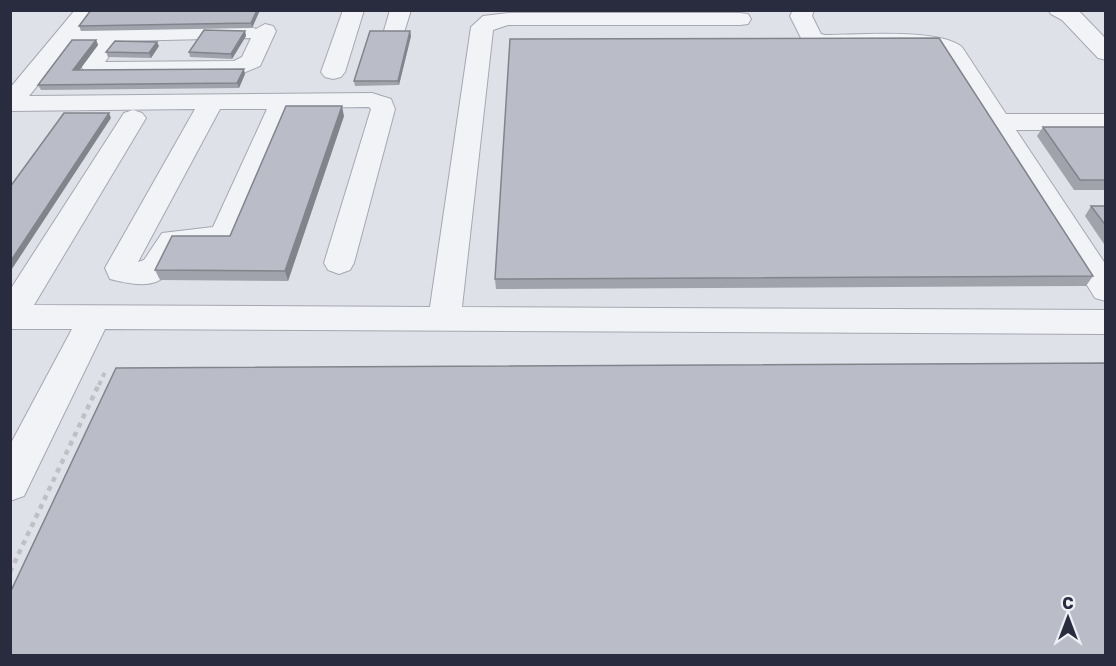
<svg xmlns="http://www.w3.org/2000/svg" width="1116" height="666" font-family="'Golos Text',sans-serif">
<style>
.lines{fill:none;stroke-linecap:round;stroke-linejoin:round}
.minor-casing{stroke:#a5a7b2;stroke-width:2}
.path-far1{stroke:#bebfc7;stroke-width:4;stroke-dasharray:4.5 4.5;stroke-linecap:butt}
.path{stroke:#bebfc7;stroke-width:4.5;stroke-dasharray:5 5;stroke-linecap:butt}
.minor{fill:#f2f3f7;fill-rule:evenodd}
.wall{fill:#a0a2ac}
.shaded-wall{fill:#82848c}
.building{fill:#babcc8;stroke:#82848c;stroke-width:1.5}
</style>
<rect width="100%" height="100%" fill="#dfe1e8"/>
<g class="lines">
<defs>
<path id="minor" d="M75 10H97L84 28 247 25 256 29 265 24 273 26 276 31 260 66 238 75 94 76 86 74 80 64 97 41 73 42 29 96 372 93 391 99 395 109 354 263 350 270 339 274 328 270 324 263 371 109 369 107 292 108 234 243 181 249C176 257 172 267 166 275 153 290 126 283 110 279L105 268 195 109 10 111V88ZM251 38 242 57 234 61 105 62 120 41ZM220 109H267L213 227 162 233 144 260 138 262Z
M343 10H364L345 72 341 77 333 79 325 77 321 72Z
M390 10H411L402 39 394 41 386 39 383 34Z
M793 10H814L812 16 821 34 825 35C857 35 939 28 962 47L1006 114H1106V130H1016L1106 265V301L1095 298 945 56 939 51 930 49H825L804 44 790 16Z
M1048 10H1078L1106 39V60L1098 58 1062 20 1051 14Z
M508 13H740L748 14 751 19 748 24 740 25H508L493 30 462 307 1106 310V334L105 329 24 496 10 501V445L72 329H10V290L124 113 133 110 142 113 146 118 34 305 430 307 471 27 483 16Z"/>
</defs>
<use href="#minor" class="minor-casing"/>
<path class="path-far1" d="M99 385 105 372"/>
<path class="path" d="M10 572 99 384"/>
<use href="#minor" class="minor"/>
</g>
<path class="wall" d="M91 10H260L252 28 81 31 79 26Z
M245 31 246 36 232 59 190 57 189 52Z
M410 31 411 36 399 85 355 86 354 81Z
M96 40 98 45 79 70 245 74 239 88 41 90 38 85Z
M159 46 151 58 108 57 106 52Z
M344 116 288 281 160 280 155 270 230 236Z
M1043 127H1106V190H1074L1037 136Z
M1091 206H1106V247L1085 216Z
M1093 276 1086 286 496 289 495 279Z"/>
<path class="shaded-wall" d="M257 10H260L252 28 251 23Z
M245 31 246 36 232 59 231 54Z
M410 31 411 36 399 85 398 81Z
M96 40 98 45 76 75 73 70Z
M157 42 159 46 151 58 149 53Z
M244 69 245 74 239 88 237 83Z
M342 106 344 116 288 281 285 271Z
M109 113 111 118 10 272V262Z"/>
<path class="building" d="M91 10H257L251 23 79 26Z
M204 30 245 31 231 54 189 52Z
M370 31H410L398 81H354Z
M939 38 1093 276 495 279 510 39Z
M72 40H96L73 70 244 69 237 83 38 85Z
M115 41 157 42 149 53 106 52Z
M286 106H342L285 271 155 270 172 236H230Z
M64 113H109L10 262V187Z
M1043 127H1106V180H1080Z
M1091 206H1106V226Z
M1106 363V656H10V593L116 368Z"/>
<rect width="1116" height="666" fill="none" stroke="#292c3f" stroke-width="24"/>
<g transform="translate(1068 618)" stroke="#eff0f6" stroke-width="4.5" paint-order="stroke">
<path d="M0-4.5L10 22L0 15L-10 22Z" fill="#292c3f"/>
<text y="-9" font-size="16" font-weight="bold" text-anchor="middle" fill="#292c3f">С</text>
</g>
</svg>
